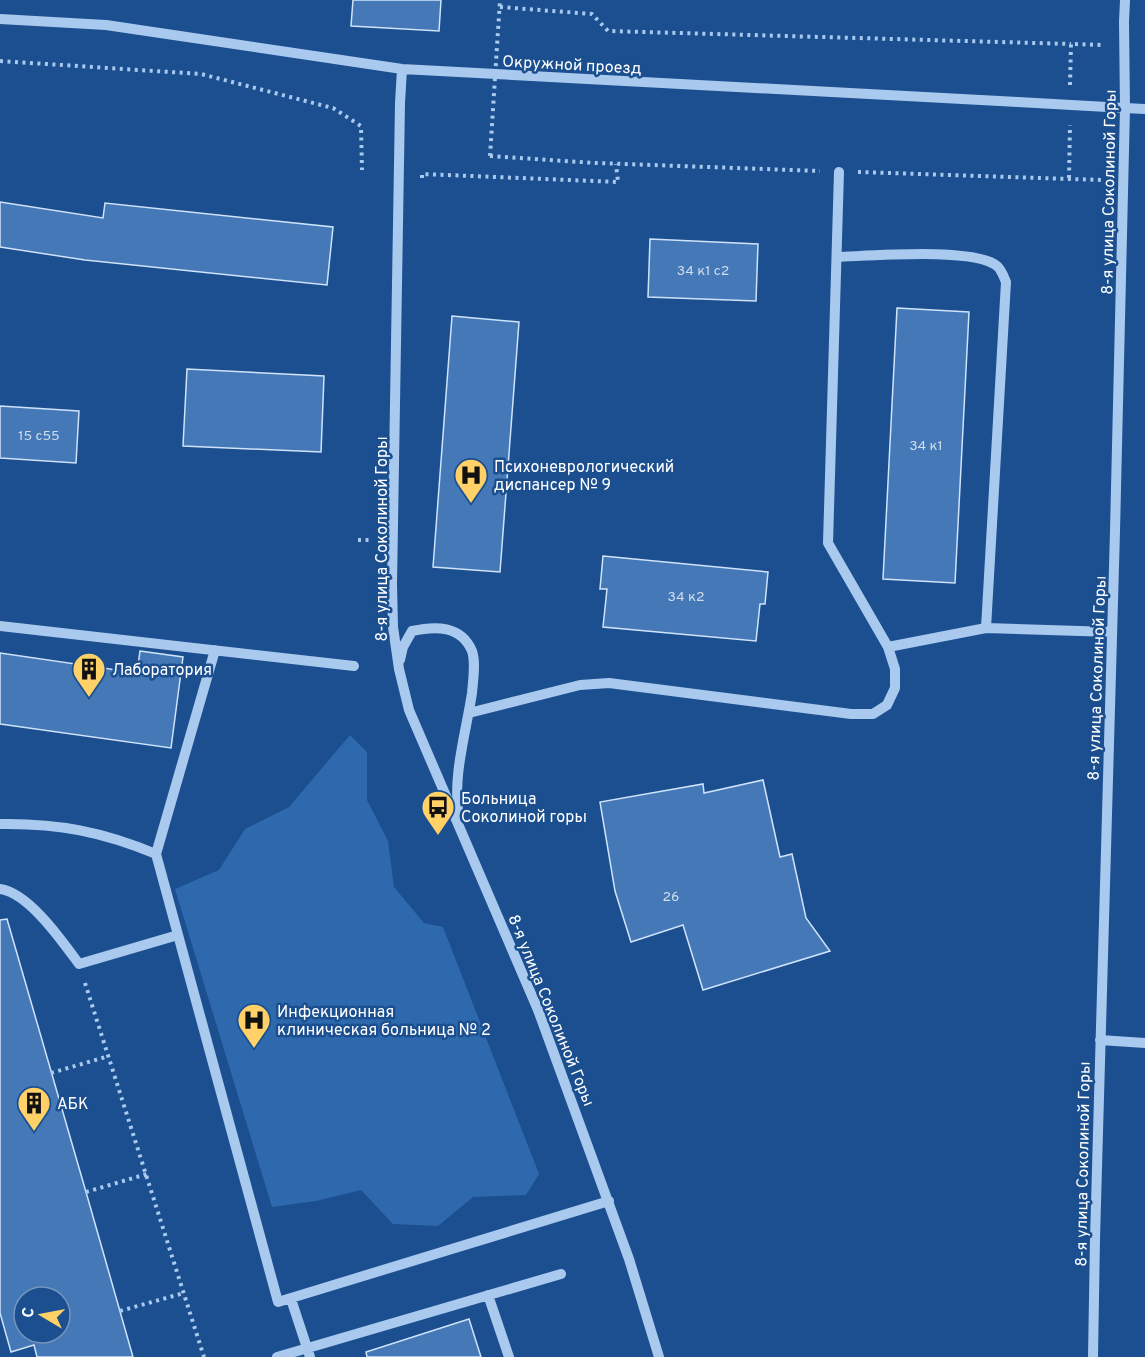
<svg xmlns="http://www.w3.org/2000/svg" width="1145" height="1357" font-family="Overpass,sans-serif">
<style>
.green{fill:#2e69ad}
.building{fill:#4478b7;stroke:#cfe3fa;stroke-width:1.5;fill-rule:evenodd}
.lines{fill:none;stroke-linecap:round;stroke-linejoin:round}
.path{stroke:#a9c9ee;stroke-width:4;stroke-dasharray:3 4.5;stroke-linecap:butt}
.minor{stroke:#a9c9ee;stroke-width:10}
.path-bridge{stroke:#a9c9ee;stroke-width:4;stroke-dasharray:3 4.5;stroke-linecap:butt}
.minor-bridge{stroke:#a9c9ee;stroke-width:10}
.labels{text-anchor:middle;stroke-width:5;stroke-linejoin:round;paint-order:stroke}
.number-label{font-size:14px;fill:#d0dded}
.street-label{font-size:16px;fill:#fff;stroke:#1b4f8f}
.poi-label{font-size:16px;fill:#fff;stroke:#1b4f8f;text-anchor:start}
</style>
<rect width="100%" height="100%" fill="#1b4f8f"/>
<path class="green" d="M350 735 367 752V800L388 841 394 887 424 923 443 927 539 1174 526 1195 473 1197 438 1226 393 1224 361 1190 316 1201 272 1207 175 889 219 870 245 829 289 807Z"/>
<path class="building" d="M353 0H441L439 31 351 26Z
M0 202 103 218 105 203 333 227 327 285 85 260 0 247Z
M650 239 758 244 756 301 648 297Z
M897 308 969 312 955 583 883 579Z
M452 316 519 322 500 572 433 567Z
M187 369 324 376 321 452 183 446Z
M0 406 79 411 76 463 0 458Z
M603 556 768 572 765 604H760L756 641 603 627 607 589H600Z
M140 651 183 657 171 748 0 724V653L137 673Z
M763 780 780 857 792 854 806 918 830 951 703 990 683 925 631 942 615 891 600 802 703 784 704 793Z
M7 919 86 1192 133 1357H37L34 1345 11 1352 0 1313V920ZM24 1297H60V1333H24Z
M469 1319 481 1357H367L366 1352Z"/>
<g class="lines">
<path class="path" d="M500 7 592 14 608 31 1071 44
M0 61 201 74 333 108 361 126 362 170
M1070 85 1071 44 1104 45
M490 156 596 163 820 171
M858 172 1102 180
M422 178V174L618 182 616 164
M1069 178 1070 125
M358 540H373
M85 983 204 1357
M51 1073 109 1056
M86 1192 147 1174
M120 1311 184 1293"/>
<path class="minor" d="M0 19 106 25 402 69 1018 102
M1124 22 1125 0
M402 69 400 103 392 584 393 627 399 669 409 710 538 1010 629 1259 659 1357
M1125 108 1145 109
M837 257C869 256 975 247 997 266 1001 269 1004 277 1006 282L986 628
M0 626 354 666
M888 647 986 628 1112 632
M215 650 156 854 278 1302 609 1201
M400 660 403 647 412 631C435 626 461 625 472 651 476 663 473 680 472 693 466 733 452 777 459 817
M469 713 580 685 609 683 851 714H873L887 705 895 688V669L888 647 828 543 839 172
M0 824C58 823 103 832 156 854
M0 889C29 893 62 941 79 964L178 935
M1100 1040 1145 1043
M488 1295 509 1357
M291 1299 310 1357
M277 1357 561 1274
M1093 1357 1095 1239 1115 531"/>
<path class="path-bridge" d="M490 156 500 0"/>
<path class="minor-bridge" d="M1018 102 1125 108
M1115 531 1125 108 1124 22"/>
</g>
<defs>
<symbol id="hospital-pin" viewBox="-11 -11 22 30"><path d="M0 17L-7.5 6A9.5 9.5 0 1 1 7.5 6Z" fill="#ffd166" stroke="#1b4f8f"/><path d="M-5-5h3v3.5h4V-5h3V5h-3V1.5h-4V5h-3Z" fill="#111"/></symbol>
<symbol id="building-pin" viewBox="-11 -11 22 30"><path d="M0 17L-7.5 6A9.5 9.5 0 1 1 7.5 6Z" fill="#ffd166" stroke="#1b4f8f"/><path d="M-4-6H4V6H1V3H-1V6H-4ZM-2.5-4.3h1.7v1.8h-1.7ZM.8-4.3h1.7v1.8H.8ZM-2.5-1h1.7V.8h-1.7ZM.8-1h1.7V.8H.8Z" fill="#111"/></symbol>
<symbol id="bus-pin" viewBox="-11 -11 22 30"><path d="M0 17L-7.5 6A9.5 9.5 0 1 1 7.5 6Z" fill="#ffd166" stroke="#1b4f8f"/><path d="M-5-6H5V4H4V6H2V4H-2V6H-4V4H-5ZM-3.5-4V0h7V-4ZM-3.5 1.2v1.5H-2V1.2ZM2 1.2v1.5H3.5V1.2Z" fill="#111"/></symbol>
</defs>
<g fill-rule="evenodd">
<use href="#hospital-pin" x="452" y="456" width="38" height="52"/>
<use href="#building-pin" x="70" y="650" width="38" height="52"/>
<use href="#bus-pin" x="419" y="788" width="38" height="52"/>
<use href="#hospital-pin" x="235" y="1001" width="38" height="52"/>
<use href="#building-pin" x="15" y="1084" width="38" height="52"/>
</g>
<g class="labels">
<g class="number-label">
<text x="703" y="275">34 к1 с2</text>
<text x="39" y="440">15 с55</text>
<text x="926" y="450">34 к1</text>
<text x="686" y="601">34 к2</text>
<text x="671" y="901">26</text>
</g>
<g class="street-label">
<text transform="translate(572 64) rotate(3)" y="6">Окружной проезд</text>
<text transform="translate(1108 192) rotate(-89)" y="6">8-я улица Соколиной Горы</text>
<text transform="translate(381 539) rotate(-90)" y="6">8-я улица Соколиной Горы</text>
<text transform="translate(1096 678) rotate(-88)" y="6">8-я улица Соколиной Горы</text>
<text transform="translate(552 1010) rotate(68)" y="6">8-я улица Соколиной Горы</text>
<text transform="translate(1082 1164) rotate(-89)" y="6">8-я улица Соколиной Горы</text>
</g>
<g class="poi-label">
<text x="494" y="472">Психоневрологический<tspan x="494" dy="18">диспансер № 9</tspan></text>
<text x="112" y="675">Лаборатория</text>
<text x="461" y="804">Больница<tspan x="461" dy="18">Соколиной горы</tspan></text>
<text x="277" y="1017">Инфекционная<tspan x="277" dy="18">клиническая больница № 2</tspan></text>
<text x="57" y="1109">АБК</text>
</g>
</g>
<g transform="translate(42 1315) rotate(280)"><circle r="28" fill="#1b4f8f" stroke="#7695bc" stroke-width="1.5"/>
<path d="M0-4.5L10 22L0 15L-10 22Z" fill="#ffd166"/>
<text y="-9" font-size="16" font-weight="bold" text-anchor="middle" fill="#ffffff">С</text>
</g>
</svg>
